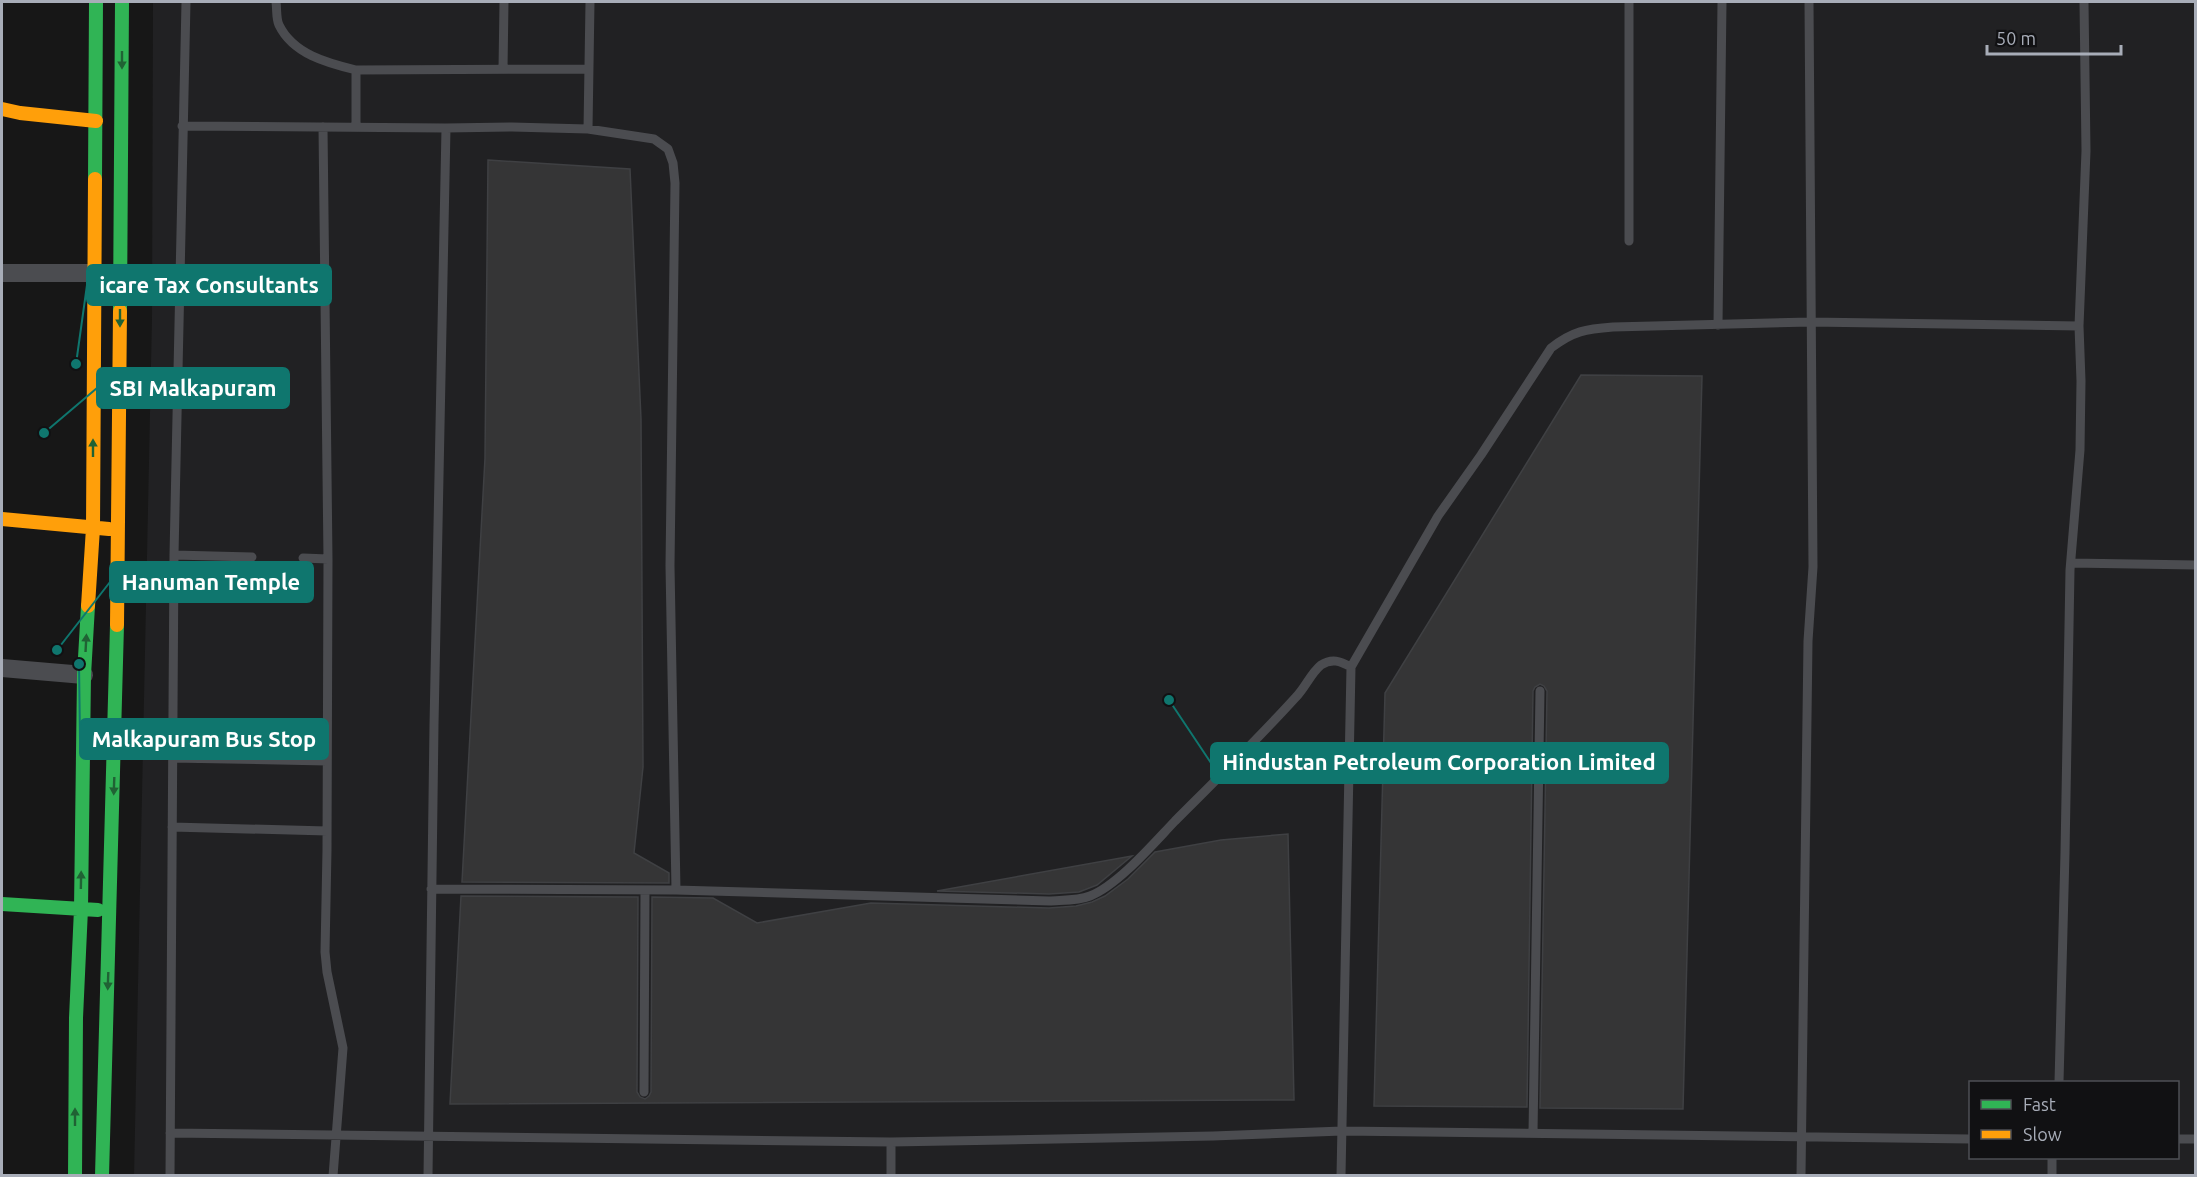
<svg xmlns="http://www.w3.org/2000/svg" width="2197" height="1177" font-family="Ubuntu,sans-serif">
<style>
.built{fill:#212123;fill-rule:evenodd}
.building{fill:#353536;stroke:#3f4043;stroke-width:1.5}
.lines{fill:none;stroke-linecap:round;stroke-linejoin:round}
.lane{stroke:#4b4c50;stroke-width:9}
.street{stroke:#4b4c50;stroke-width:18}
.fast{stroke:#30b455;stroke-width:14}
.slow{stroke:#ff9f0a;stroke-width:14}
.oneway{fill:#206234}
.leader{fill:none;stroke:#0f766e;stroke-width:2}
.callout-dot{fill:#0f766e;stroke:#111113;stroke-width:2}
.callout{fill:#0f766e;stroke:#0f766e;stroke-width:2}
.callout-label{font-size:22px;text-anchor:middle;font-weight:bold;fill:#fff}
</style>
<rect width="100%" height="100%" fill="#171717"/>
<path class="built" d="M153 2H2195V1175L134 1176 152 317ZM1970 1082H2178V1158H1970Z"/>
<path class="building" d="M488 160 630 169 641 419 643 767 634 853 669 873V883L462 882 485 458Z
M1581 375 1702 376 1683 1109 1540 1108 1547 691 1544 686 1540 684 1535 687 1533 691 1527 1107 1374 1106 1385 693Z
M1288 834 1294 1100 450 1104 461 896 638 897 637 1092 640 1097 645 1099 649 1096 651 1092 652 897 713 898 757 923 871 903 1049 908 1076 906 1092 902 1105 896 1128 879 1155 852 1221 840Z
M1132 856 1097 885 1079 892 1049 894 937 891Z"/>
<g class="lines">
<path class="lane" d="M276 2C277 9 276 19 279 25 293 54 327 63 356 70L589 69
M1629 2V241
M503 69 504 2
M356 70V127
M182 126 446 128 512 127 588 129 654 139 668 149 673 163 675 183 670 566 676 890
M323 127 328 559 327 850 325 952 327 972 343 1048 333 1176
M588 129 590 2
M1718 325 1722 2
M174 555 252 557
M303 558 328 559
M2071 563 2196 565
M173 758 327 761
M172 827 327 831
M431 889 676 890 1049 901C1061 900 1078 901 1090 896 1118 885 1153 844 1175 821 1216 780 1257 740 1296 697 1305 688 1311 673 1321 665 1332 658 1340 661 1351 667
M2059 1082 2065 853 2070 570 2080 450 2081 381 2079 326 2086 151 2084 2
M644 1092 645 890
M170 1133 891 1142 1213 1136 1342 1131 1970 1139
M1533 1133 1540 691
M2178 1139H2196
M170 1176 174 555 186 2
M428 1176 434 725 446 128
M891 1176V1142
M1341 1176 1351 667 1438 516 1481 455 1551 348C1573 331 1586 329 1613 327L1810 322 2079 326
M1801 1176 1808 641 1813 567 1809 2
M2052 1176V1158"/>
<path class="street" d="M2 273H95
M2 668 84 675"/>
<path class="fast" d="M95 179 96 2
M120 311 122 2
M2 904 98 910
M75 1176 76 1018 81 909 84 675 88 606
M102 1176 117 625"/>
<path class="slow" d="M2 109 20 113 96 121
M2 519 109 529
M88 606 93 528 95 179
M117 625 120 311"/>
</g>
<defs><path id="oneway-solid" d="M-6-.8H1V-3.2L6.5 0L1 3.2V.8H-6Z" transform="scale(1.5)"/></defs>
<g class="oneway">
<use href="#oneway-solid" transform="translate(122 60) rotate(90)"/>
<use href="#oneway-solid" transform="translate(120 318) rotate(90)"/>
<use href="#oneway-solid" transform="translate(93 448) rotate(-90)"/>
<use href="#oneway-solid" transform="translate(86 643) rotate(-87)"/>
<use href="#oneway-solid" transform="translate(114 786) rotate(92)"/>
<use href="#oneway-solid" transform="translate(81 880) rotate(-89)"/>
<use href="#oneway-solid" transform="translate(108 981) rotate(92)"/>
<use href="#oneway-solid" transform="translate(75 1117) rotate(-90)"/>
</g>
<path class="leader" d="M76 364L87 285M44 433L97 388M57 650L110 582M79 664L80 739M1169 700L1211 763"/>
<g class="callout-dot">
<circle cx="76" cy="364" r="6"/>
<circle cx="44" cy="433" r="6"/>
<circle cx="57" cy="650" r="6"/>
<circle cx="79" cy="664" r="6"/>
<circle cx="1169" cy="700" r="6"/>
</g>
<g class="callout">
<rect x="87" y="265" width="244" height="40" rx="6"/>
<rect x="97" y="368" width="192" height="40" rx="6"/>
<rect x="110" y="562" width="203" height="40" rx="6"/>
<rect x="80" y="719" width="248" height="40" rx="6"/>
<rect x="1211" y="743" width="457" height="40" rx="6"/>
</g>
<g class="callout-label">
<text x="209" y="293">icare Tax Consultants</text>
<text x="193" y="396">SBI Malkapuram</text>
<text x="211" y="590">Hanuman Temple</text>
<text x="204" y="747">Malkapuram Bus Stop</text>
<text x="1439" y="770">Hindustan Petroleum Corporation Limited</text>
</g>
<rect width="2197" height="1177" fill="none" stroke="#a8adb8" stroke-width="6"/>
<rect x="1969" y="1081" width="210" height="78" fill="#111113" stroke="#4d4f55" stroke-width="1.5"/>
<rect x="1981" y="1100" width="30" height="9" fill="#30b455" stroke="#4d4f55" stroke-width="1.5"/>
<text x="2023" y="1111" font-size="18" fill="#a8adb8">Fast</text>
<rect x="1981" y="1130" width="30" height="9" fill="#ff9f0a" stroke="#4d4f55" stroke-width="1.5"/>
<text x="2023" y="1141" font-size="18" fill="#a8adb8">Slow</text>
<path d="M1987 45v9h134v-9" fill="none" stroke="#a8adb8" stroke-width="3"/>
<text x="1996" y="45" font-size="18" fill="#a8adb8" stroke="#111113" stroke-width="4.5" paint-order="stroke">50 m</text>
</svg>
